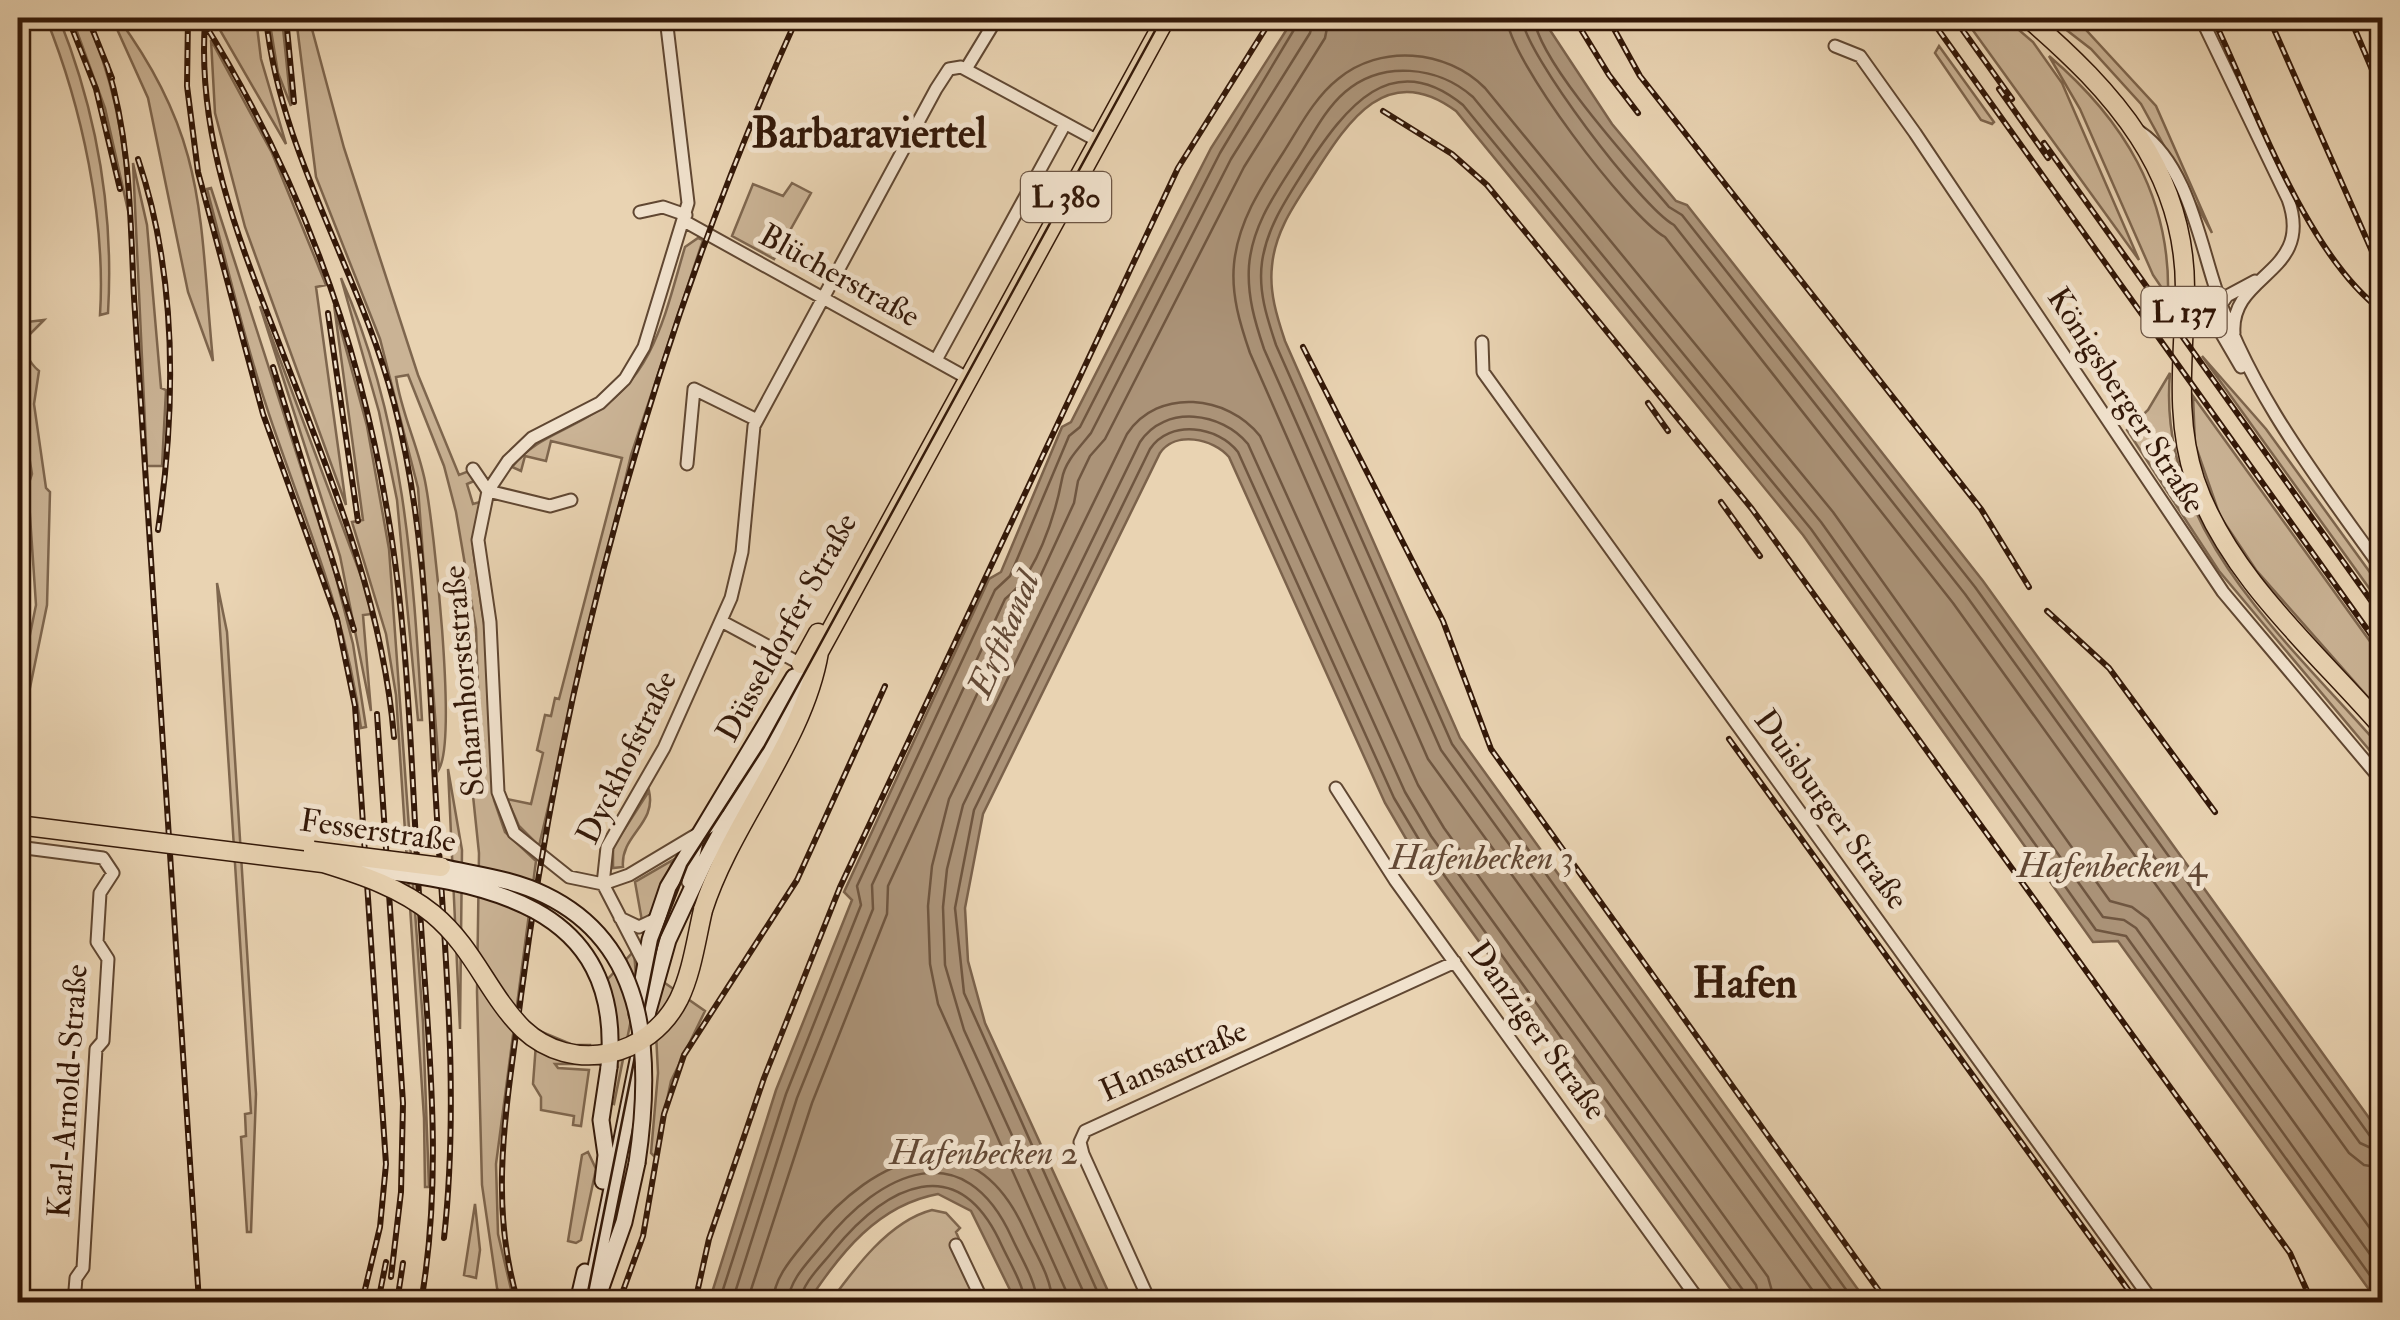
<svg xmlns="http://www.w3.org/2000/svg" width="2400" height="1320" font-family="'IM FELL Double Pica',serif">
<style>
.green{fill:#cab395;stroke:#7e664e;stroke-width:2.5}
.water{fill:#ab9378;stroke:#7b624b;stroke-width:2.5}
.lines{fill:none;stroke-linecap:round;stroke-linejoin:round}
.shore{stroke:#6f5640;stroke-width:2.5}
.stream{stroke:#7b624b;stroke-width:2.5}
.street-casing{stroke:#604732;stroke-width:15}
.secondary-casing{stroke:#331808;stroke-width:19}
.primary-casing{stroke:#331808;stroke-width:21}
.street{stroke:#f1e2cd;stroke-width:11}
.secondary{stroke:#f1e2cd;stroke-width:15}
.primary{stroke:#e9d3b2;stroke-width:18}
.tram{stroke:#331808;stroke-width:2.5}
.rail-casing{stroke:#331808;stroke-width:6}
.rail{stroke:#f1e2cd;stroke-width:2.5;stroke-dasharray:8;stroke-linecap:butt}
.secondary-bridge-casing{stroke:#331808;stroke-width:19;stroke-linecap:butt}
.primary-bridge-casing{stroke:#331808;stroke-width:21;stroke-linecap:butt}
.secondary-bridge{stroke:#f1e2cd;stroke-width:15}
.primary-bridge{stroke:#e9d3b2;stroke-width:18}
.labels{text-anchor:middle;stroke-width:10;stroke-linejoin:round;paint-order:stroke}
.shield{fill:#f1e2cd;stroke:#6c5543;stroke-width:2.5}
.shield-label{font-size:30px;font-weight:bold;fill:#331808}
.street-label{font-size:32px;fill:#331808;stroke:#f1e2cd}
.water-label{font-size:35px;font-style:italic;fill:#634935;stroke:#f1e2cd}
.district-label{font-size:42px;font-weight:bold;fill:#331808;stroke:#f1e2cd}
</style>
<rect width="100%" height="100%" fill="#e9d3b2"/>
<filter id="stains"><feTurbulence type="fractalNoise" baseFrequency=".002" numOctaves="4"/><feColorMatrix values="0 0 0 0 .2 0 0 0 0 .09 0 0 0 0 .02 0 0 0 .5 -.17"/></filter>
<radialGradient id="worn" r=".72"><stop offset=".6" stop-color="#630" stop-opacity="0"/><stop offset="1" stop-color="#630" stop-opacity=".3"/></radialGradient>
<path class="green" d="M46 18H59C97 113 114 212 108 313L100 315C106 219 82 107 46 18Z
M72 18H85C115 78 126 148 129 215L105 108Z
M112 18H118C208 140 199 218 213 361L188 292 148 98Z
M213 18H256L261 59 286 144Z
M269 18H282L291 106 278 73Z
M296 18H309L344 148 418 375 459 475 469 471 474 481 467 484 473 504 480 502 473 549 487 644 494 800 505 832 536 861 496 1164 498 1234 514 1302H503L497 1288 482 1185 477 992 479 853 470 767 480 748 476 629 456 512 444 466 408 375 396 377C401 412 418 446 425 481 434 526 457 738 439 769L418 488 380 339 316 177Z
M1964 18H2005L2033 42 2062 83 2139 260Z
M2051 18H2075L2156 106 2212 233 2141 104 2091 49Z
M211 40 272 153 326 285 316 287 346 505 245 227 215 113Z
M1939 46 1994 122 1992 124 1981 120 1935 53Z
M2049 56C2123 119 2171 196 2168 297L2153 275 2080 109Z
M133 163 147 225 161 388 166 390 162 466H147Z
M792 183 811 193 774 259 732 236 753 184 783 196Z
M211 188 334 570 353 644 366 727 361 728C346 615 309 531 273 426 246 348 228 268 207 189Z
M698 238 703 240 631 455 539 846 519 826 507 799 531 804 543 753 537 750 545 715 551 716 555 698 559 699 622 458 551 441 546 461 525 456 521 471 512 467C533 440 561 433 589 416 654 379 665 314 685 247Z
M341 278C404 419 413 568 422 720H418L397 500 379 412Z
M334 305 367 426 389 549 423 1023 429 1187H425L424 1118 396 695 386 634 352 522 363 520Z
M260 306 364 584 372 614 363 615 371 711 340 556Z
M44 320 27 337C26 353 27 361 39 371L34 404 46 488 50 492 47 605 18 746V694L36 605 28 486 32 474 18 389V323Z
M2202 356 2266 429 2382 589V606Z
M2170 373C2156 530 2287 640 2382 749V765L2219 571 2127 430 2148 410Z
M2193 396 2382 658V713L2256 570 2220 516 2195 444Z
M217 583 227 632 256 1094 251 1232H247L241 1137 246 1136 245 1114 251 1113Z
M448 769 462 850 460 1029Z
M649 791C657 824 620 835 623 867L613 868V847Z
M673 860 652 913 642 921 635 882Z
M634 951 637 990 614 1104 609 1102 617 1042 606 981Z
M662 981 705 1011 671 1081 655 1157 651 1153 658 1073 655 1013Z
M537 1030 573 1045H590V1064H555L558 1068 589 1070 581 1126 573 1125 574 1116 541 1110V1097L533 1084Z
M588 1152 596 1169 581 1240 576 1243 568 1241 582 1155Z
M475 1204 480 1250 476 1278 464 1275Z
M932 1210 946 1213 960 1228 956 1232 980 1287 951 1302H830C854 1269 889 1221 932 1210Z"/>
<path class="water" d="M1294 18H1542L1612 124 1676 201 1687 205 1983 581 2382 1136V1302H2378L2118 941 2093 942 1803 535 1456 111C1386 59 1347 123 1313 176 1295 204 1275 231 1272 266 1269 292 1277 317 1285 341L1460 738 1867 1302H1740L1412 849 1385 803 1229 457C1213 438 1175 431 1160 453L983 814 965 908 968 961 985 1023 1113 1302H1016L971 1211 938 1194C878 1205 840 1253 808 1302H709L776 1090 852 900 844 892 989 579 1001 572 1062 427 1071 422 1211 148Z"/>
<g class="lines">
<path class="shore" d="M1507 18C1508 58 1628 216 1665 237L1953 603 2349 1153 2364 1165 2382 1168
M1522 18C1524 53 1642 208 1674 225L1965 594 2360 1143 2382 1153
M1534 18C1539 63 1637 169 1669 207L1682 215 1975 587 2370 1136 2382 1141
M719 1302 786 1094 861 905 857 886 995 590 1010 576 1069 436 1080 427 1220 153 1301 18
M732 1302 797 1098 873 909 872 885 1005 599C1036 576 1055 516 1062 479 1065 461 1080 447 1091 433L1231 159 1310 33 1314 18
M747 1302 812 1103 887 914 888 886 1016 610 1034 590 1074 503 1078 481 1090 456 1105 439 1244 167 1325 38 1329 18
M773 1302C774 1276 794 1256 810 1236 874 1156 972 1113 1025 1231 1035 1253 1052 1278 1052 1302
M788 1302C789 1280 809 1261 823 1244 881 1171 964 1132 1012 1238 1021 1258 1036 1281 1037 1302
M800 1302C802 1283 821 1266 833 1251 887 1185 958 1148 1002 1246 1010 1263 1023 1284 1025 1302
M1071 1302 938 1004 930 964 928 906 932 866 949 799 1127 434C1158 387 1228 395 1260 436L1418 785 1444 828 1768 1277 1775 1302
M1088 1302 964 1030 945 965 943 907 947 869 963 805 1140 442C1165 404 1222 412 1248 444L1405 792 1431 836 1756 1285 1760 1302
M1102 1302 964 993 955 908 974 810 1150 449C1170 419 1218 426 1238 452L1394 798 1421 843 1745 1293 1748 1302
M1821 1302 1428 759 1250 353C1240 324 1231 295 1234 264 1238 222 1261 187 1283 153 1299 128 1314 98 1338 79 1380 44 1446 49 1485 88L1833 512 2110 901 2132 907 2148 919 2382 1245
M1840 1302 1441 750 1264 349C1255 322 1247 296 1249 266 1252 226 1275 194 1296 161 1311 138 1324 110 1345 92 1382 60 1438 66 1473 97L1821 522 2103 917 2124 920 2136 928 2382 1271
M1855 1302 1452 744 1276 345C1267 318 1258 291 1262 262 1267 226 1288 197 1307 166 1345 109 1391 46 1463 105L1811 529 2096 930 2126 936 2382 1292"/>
<path class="stream" d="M24 966 26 940
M18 1106 24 971"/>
<defs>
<path id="street" d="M666 18 688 203 644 347 625 379 600 403 532 438 508 461 488 491 478 540 490 622 498 792 514 833 569 877 603 884 629 875 726 817
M2201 18 2288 199C2315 274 2230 273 2234 333
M1835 46 1860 56 1915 133 2223 592 2382 781
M966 69 997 18
M2140 132C2184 162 2198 232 2213 280 2244 385 2319 481 2382 569
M640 212 663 207 686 215
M684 221 969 379
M1482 342 1483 372 2153 1302
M936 360 1065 124
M2241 367 2220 331 2218 309 2227 296 2255 281
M687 464 694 389 757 420
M473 469 488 491
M488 491 550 506 571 500
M721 621 801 664
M1336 788 1395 880 1700 1302
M18 847 103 858 113 873 100 893 97 942 108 959 103 1041 96 1049 83 1268 76 1278 74 1302
M688 882 697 842
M620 918 639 927 656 919
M645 965 603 884 607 847 664 748 731 598 742 552 754 426 936 89 949 69 961 67 1096 140
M956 1245 983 1302
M1150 1302 1083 1154 1080 1142 1085 1131 1455 962"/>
<path id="secondary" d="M637 1014 650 940 668 887 794 677
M603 1181 606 1155 601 1120 609 1067
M597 1299 624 1222 637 1163
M578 1302 585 1272
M589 1302 648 1011 668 940 704 863 812 666"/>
<path id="primary" d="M2028 18C2113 91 2186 171 2185 291 2184 355 2174 417 2195 480 2228 577 2317 652 2382 727
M801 664 818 633
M703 910C731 822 804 742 819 652L1166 18"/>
</defs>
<use href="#street" class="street-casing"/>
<use href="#secondary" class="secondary-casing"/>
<use href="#primary" class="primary-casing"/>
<use href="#street" class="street"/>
<use href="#secondary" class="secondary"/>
<use href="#primary" class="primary"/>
<path class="tram" d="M586 1302 658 941 687 866 764 747 1162 18"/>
<defs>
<path id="rail" d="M68 18 96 89 120 189
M88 18 112 78
M188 18 187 86 198 172 263 414 337 619 355 706 386 1164 380 1227 362 1302
M201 18C295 168 358 334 387 510 410 641 411 777 420 910 428 1041 444 1172 421 1302
M266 18C280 154 360 272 394 403 428 533 428 668 436 801 444 946 460 1093 444 1238
M286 18 294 102
M1574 18 1609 75 1638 113
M1608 18 1640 76 1981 509 2029 587
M1930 18 2382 650
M1954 18 2012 99
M2213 18C2255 106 2305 253 2382 311
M2269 18 2382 274
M2350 18 2382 93
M205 22C197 134 237 236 277 338 327 469 382 596 394 737
M107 65C131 143 130 217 134 297L199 1302
M1999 89 2048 158
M1383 111 1452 154 1487 185 1752 509 2290 1253 2312 1302
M2044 143 2382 616
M138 159C178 278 176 408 158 530
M328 313 358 521
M1303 347 1443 621 1491 749 1887 1302
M273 367 354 630
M1648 403 1668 431
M1721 502 1760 556
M2047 611 2109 668 2215 812
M377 714 403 1103 401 1192 391 1277
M1729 739 2137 1302
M378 1302 386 1262
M397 1302 403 1263
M518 1302C487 1200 508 1100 521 996 565 659 657 327 797 18
M619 1302 643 1236 664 1114 684 1055 797 880 885 686
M695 1302 709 1239 764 1078 840 887 1178 168 1272 18"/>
</defs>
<use href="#rail" class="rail-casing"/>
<use href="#rail" class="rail"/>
<defs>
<path id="secondary-bridge" d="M346 866C474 882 625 897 609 1067
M441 867C476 875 513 879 545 895 651 946 652 1062 637 1163"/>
<path id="primary-bridge" d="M18 825 323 863C362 875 401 888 433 914 474 948 488 994 523 1029 572 1075 649 1058 679 999 692 972 696 940 703 910
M313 851 441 867"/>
</defs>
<use href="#secondary-bridge" class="secondary-bridge-casing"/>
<use href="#primary-bridge" class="primary-bridge-casing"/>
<use href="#secondary-bridge" class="secondary-bridge"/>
<use href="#primary-bridge" class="primary-bridge"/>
</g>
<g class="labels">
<g class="shield">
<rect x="1021" y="172" width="90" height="50" rx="8"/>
<rect x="2141.5" y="287" width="85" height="50" rx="8"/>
</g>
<g class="shield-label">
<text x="1066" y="207">L 380</text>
<text x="2184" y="322">L 137</text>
</g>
<g class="street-label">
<text transform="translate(840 275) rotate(29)" y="11">Blücherstraße</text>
<text transform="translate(2127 400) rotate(57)" y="11">Königsberger Straße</text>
<text transform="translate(786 627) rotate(-61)" y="11">Düsseldorfer Straße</text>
<text transform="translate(463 681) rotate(-95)" y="11">Scharnhorststraße</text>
<text transform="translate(626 757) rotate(-64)" y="11">Dyckhofstraße</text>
<text transform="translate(1832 809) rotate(54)" y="11">Duisburger Straße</text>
<text transform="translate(378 830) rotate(8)" y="11">Fesserstraße</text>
<text transform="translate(1538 1030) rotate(54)" y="11">Danziger Straße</text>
<text transform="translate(1173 1060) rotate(-24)" y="11">Hansastraße</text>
<text transform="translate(67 1091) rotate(-86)" y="11">Karl-Arnold-Straße</text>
</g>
<g class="water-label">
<text transform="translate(1003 634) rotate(-67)" y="12">Erftkanal</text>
<text x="1482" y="869">Hafenbecken 3</text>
<text x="2112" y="877">Hafenbecken 4</text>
<text x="984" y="1164">Hafenbecken 2</text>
</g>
<g class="district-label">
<text x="869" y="147">Barbaraviertel</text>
<text x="1745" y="997">Hafen</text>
</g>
</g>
<rect width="2400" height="1320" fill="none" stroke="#e9d3b2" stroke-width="60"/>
<rect x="20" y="20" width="2360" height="1280" fill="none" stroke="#331808" stroke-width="5"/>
<rect x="30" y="30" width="2340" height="1260" fill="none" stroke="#331808" stroke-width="2.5"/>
<rect width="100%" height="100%" filter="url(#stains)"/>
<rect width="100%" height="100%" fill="url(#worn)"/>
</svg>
